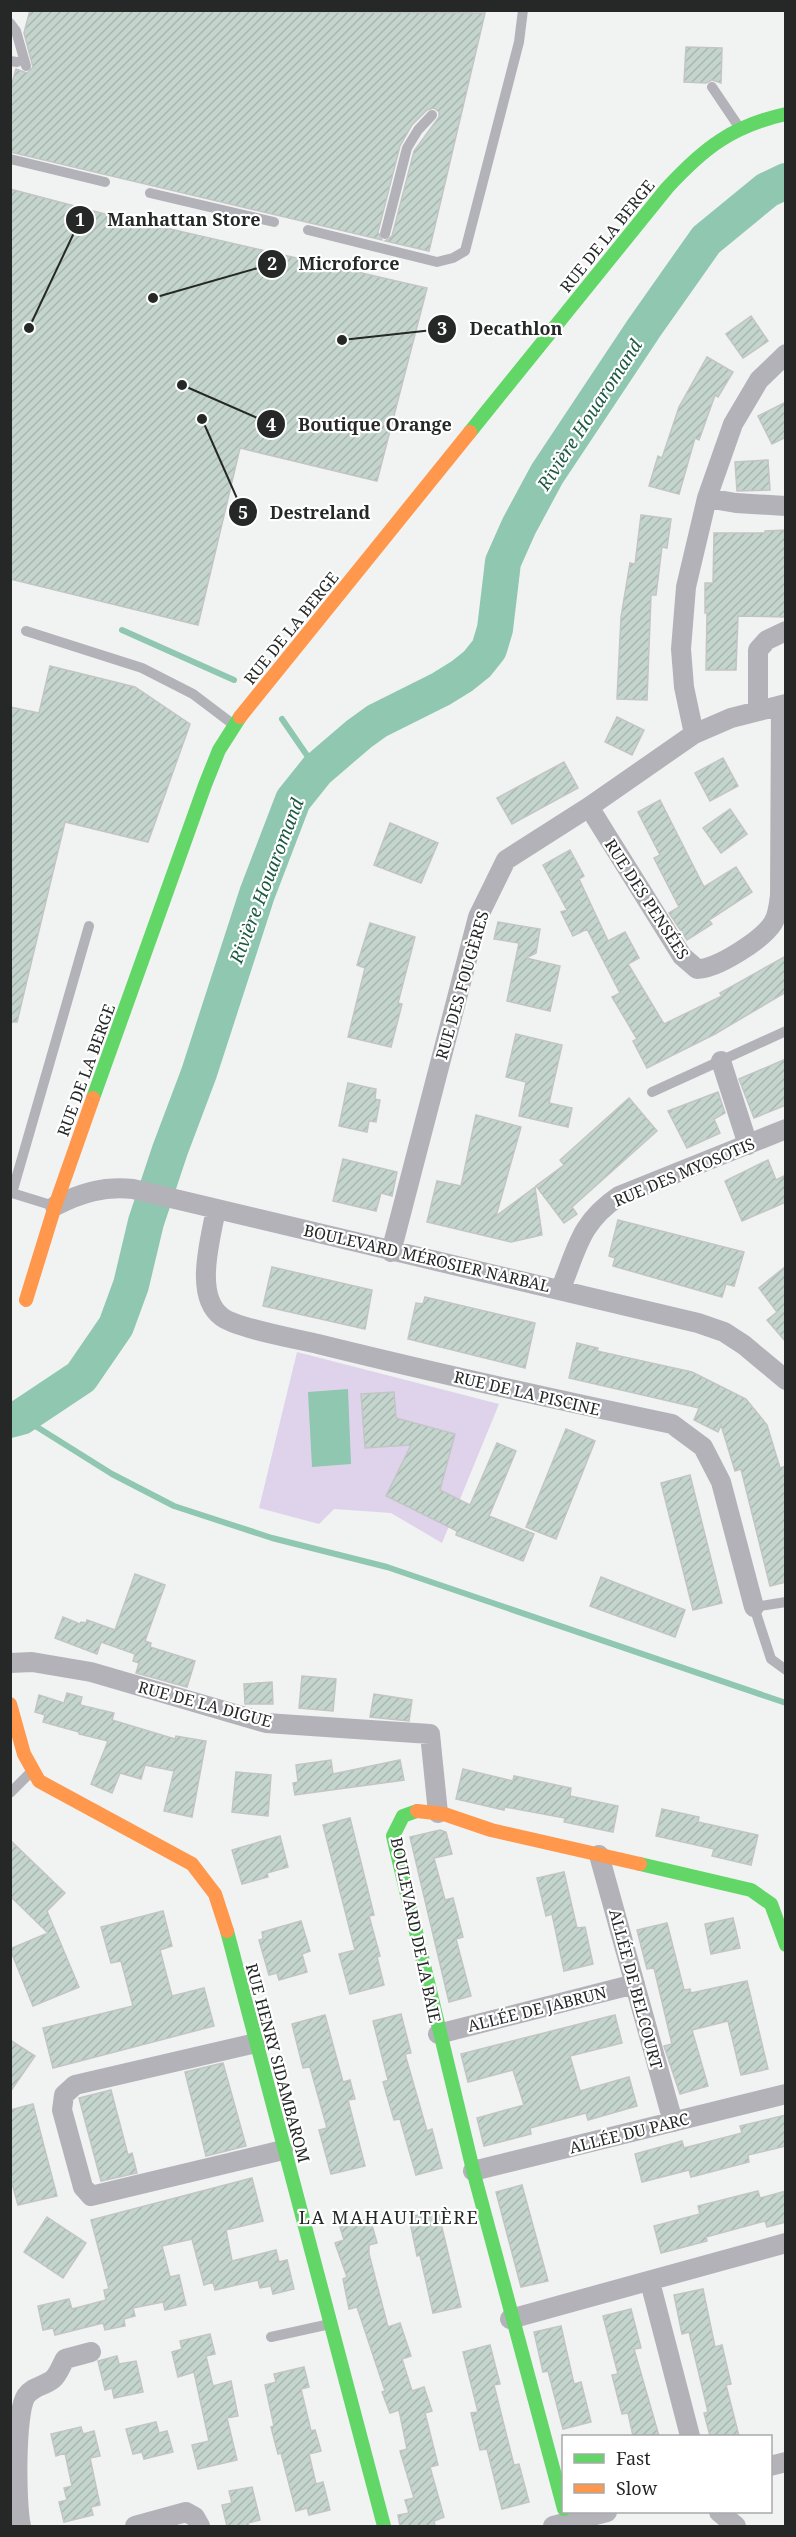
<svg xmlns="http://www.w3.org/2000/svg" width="796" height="2537" font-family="'Noto Serif',serif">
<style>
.green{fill:#dfd3ec}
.water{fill:#8fc7b0}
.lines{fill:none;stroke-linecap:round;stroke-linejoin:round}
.stream{stroke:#8fc7b0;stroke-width:6}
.river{stroke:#8fc7b0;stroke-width:36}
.building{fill:url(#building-hatch);stroke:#c3c5c4;stroke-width:1.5}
.lane{stroke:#b4b2b9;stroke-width:10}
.street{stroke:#b4b2b9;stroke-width:20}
.fast{stroke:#63d668;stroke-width:14}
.slow{stroke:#ff974d;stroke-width:14}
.labels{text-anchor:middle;stroke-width:4.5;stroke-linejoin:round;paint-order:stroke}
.street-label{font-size:16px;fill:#262827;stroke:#fff}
.water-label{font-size:18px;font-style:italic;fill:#1c5942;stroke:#fff}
.neighbourhood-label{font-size:18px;letter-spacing:1.5px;fill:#262827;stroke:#fff}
.leader{fill:none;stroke:#262827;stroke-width:2}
.callout-dot{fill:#262827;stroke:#fff;stroke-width:2}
.mark-label{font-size:18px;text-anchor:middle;font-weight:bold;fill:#fff}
.callout-label{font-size:18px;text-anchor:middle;font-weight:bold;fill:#262827;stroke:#fff;stroke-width:4.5;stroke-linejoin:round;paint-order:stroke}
</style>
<defs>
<pattern id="building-hatch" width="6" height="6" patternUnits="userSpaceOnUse" patternTransform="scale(1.5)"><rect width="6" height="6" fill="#c4d5ce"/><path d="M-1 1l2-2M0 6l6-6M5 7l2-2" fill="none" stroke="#a8b7b1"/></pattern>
</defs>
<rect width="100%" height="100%" fill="#f0f3f2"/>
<path class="green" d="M297 1352 499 1404 442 1543 391 1513 334 1509 319 1524 259 1508Z"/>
<path class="water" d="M348 1389 351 1464 312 1467 308 1392Z"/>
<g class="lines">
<path class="stream" d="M122 630 234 680
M282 719 317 770
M21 1417 112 1474 174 1506 272 1538 387 1567 786 1703"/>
<path class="river" d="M10 1420 21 1417 81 1377 116 1326 131 1285 146 1222 170 1150 199 1073 257 894 293 800 317 770 359 734 377 721 441 689 462 676 477 664 489 649 495 629 503 562 519 526 547 474 644 328 706 240 767 190 786 181"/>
</g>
<path class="building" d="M30 10 485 13 429 251 385 241 392 236 414 151 439 117V112L434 108 427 110 412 125 400 146 378 232 382 240 10 152V90L16 69 27 73 33 67 24 33Z
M686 47 722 48 721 83 712 80 706 83 684 82Z
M10 189 105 214 427 288 377 481 240 448 198 625 10 579Z
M751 316 768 341 743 358 726 334Z
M707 357 733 372 718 397 715 395 699 440 695 438 679 494 649 486 658 456 662 458 679 407Z
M786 402V437L772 444 758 416Z
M768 460 770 490 737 491 735 462Z
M641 515 671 519 667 548 662 547 656 595H651L647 700 617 699 621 617 630 563 635 564Z
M786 530V617L738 616 736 670H706L707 613H705V583H713L714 533H765V531Z
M50 666 135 687 190 724 148 842 65 822 17 1022H10V707L39 713Z
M617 717 644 730 632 755 605 742Z
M723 758 738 786 710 801 695 773Z
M564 762 578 788 512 824 497 798Z
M660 800 704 887 736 867 752 892 709 920 712 924 687 940 669 913 679 907 654 858 660 855 638 812Z
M730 809 747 834 721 853 703 828Z
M390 823 438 843 421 883 374 865Z
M570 850 584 876 579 879 608 941 625 932 639 958 628 964 664 1024 722 996 720 993 786 956V992L715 1034 647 1068 633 1041 637 1039 612 997 620 993 587 929 573 936 561 912 567 910 543 865Z
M498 922 540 929 536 953 526 958 560 966 550 1011 507 1001 519 943 494 939Z
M370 923 415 937 398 1003 402 1004 391 1047 348 1037 365 968 357 965Z
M516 1034 562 1045 549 1103 572 1108 568 1127 519 1116 526 1082 506 1077Z
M786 1059V1105L754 1118 739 1079Z
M348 1083 376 1089 375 1099 380 1100 376 1122 369 1121 367 1132 339 1126Z
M718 1092 725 1113 714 1119 720 1133 687 1148 668 1111Z
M629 1098 657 1131 572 1207 577 1214 564 1223 536 1186 564 1165 560 1160Z
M476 1115 521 1127 496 1216 535 1187 542 1235 511 1242 427 1222 437 1181 461 1186Z
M343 1159 397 1172 392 1196 381 1193 376 1211 333 1201Z
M768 1160 776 1180 786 1175V1202L742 1221 725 1181Z
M618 1220 744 1252 734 1286 726 1284 722 1297 613 1266 615 1258 609 1256Z
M786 1266V1342L767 1320 777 1312 759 1288Z
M272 1267 372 1290 365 1329 263 1306Z
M425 1297 535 1323 525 1368 408 1339 416 1303 423 1304Z
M577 1343 598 1348 597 1351 692 1372 746 1399 767 1425 780 1468 786 1466V1582L770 1586 741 1469 735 1471 721 1425 718 1432 694 1420 699 1408 569 1378Z
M394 1392 396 1418 455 1434 440 1490 470 1505 497 1443 516 1451 489 1516 534 1534 523 1561 456 1535 457 1531 386 1496 411 1445 365 1448 361 1394Z
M566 1429 595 1441 556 1539 526 1527Z
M690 1475 722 1603 693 1610 661 1483Z
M135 1574 165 1585 145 1641 151 1643 150 1647 195 1661 187 1687 136 1673 139 1663 133 1661 135 1654 101 1642 97 1654 55 1638 63 1617 80 1624 81 1622 86 1623 87 1620 115 1630Z
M601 1577 685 1610 675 1637 590 1606Z
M302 1676 336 1679 333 1711 299 1708Z
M272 1682 273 1704H245L244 1684Z
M67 1693 82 1697 80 1705 114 1713 112 1720 175 1739 176 1736 206 1741 192 1817 164 1811 174 1771 145 1765 141 1779 120 1773 112 1793 91 1784 108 1741 79 1734V1732L43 1722 45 1715 35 1712 39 1695 64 1703Z
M374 1694 412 1700 409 1721 370 1717Z
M331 1760 333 1774 400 1760 404 1780 295 1795 293 1783 298 1782 296 1765Z
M463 1769 513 1781 514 1776 571 1788 570 1796 618 1806 613 1832 564 1822 565 1818 505 1807 504 1810 456 1799Z
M236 1772 271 1775 268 1816 232 1812Z
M662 1809 699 1817 698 1822 758 1835 751 1865 712 1856 714 1849 656 1836Z
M350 1818 374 1915 369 1916 380 1956 377 1957 384 1985 350 1994 339 1954 355 1950 323 1825Z
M440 1830 446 1832 452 1854 434 1858 445 1900 453 1898 463 1937 456 1939 471 1996 449 2002 410 1837Z
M280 1836 288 1867 267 1873 268 1877 242 1884 232 1850Z
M10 1840 65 1893 47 1911 79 1987 33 2006 10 1949 48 1933 10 1896Z
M564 1872 577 1928 585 1927 593 1964 564 1971 552 1914 546 1916 537 1878Z
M163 1911 172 1946 160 1950 172 1996 204 1988 214 2026 53 2068 43 2028 133 2006 121 1961 111 1963 101 1927Z
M733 1918 740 1948 711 1954 705 1924Z
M301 1921 310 1951 302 1954 307 1972 279 1980 277 1973 269 1975 259 1940 263 1939 262 1932Z
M667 1923 684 1990 690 1989 691 1993 747 1981 768 2069 741 2075 728 2021 692 2030 708 2086 680 2094 664 2046 672 2044 654 1968 647 1969 637 1930Z
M401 2014 411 2053 405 2054 427 2131 432 2129 442 2168 416 2175 400 2119 394 2120 383 2082 388 2080 373 2021Z
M325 2015 343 2082 350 2080 352 2088 355 2099 348 2100 365 2166 331 2174 319 2130 327 2128 310 2067 303 2068 292 2024Z
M615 2015 622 2043 570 2056 580 2091 629 2077 637 2106 588 2120 586 2113 530 2128 531 2134 484 2146 477 2118 524 2105 513 2070 468 2082 461 2054Z
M10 2040 35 2056 10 2092Z
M223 2063 246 2146 206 2156 185 2072Z
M111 2090 128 2155 132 2153 137 2173 101 2181 79 2098Z
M33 2104 57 2196 18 2205 10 2176V2110Z
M786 2115V2146L748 2155 749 2162 691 2177 689 2170 642 2182 635 2154 682 2141 684 2148 742 2133 740 2126Z
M252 2178 263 2221 226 2230 232 2261 276 2250 279 2262 287 2260 294 2289 273 2294 271 2286 260 2288 258 2280 215 2290 213 2282 204 2285 192 2239 162 2246 170 2277 179 2275 186 2305 165 2310 163 2302 133 2308 135 2316 124 2319 125 2326 105 2330 103 2323 55 2335 53 2328 43 2330 38 2306 69 2299 72 2309 106 2300 104 2290 109 2289 91 2220Z
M522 2185 548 2281 521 2287 496 2192Z
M758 2191 760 2198 786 2191V2222L767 2227 765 2221 706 2237 707 2241 661 2253 654 2226 700 2214 698 2206Z
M438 2211 461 2307 433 2313 420 2255 417 2256 409 2217Z
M47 2217 86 2243 63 2278 24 2252Z
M370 2218 377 2243 369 2245V2254L388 2327 400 2323 411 2356 402 2359 412 2391 424 2387 432 2411 425 2413 438 2465 430 2467 444 2517 434 2521 435 2526H400L398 2515 409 2513 405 2500 414 2498 400 2451 407 2449 399 2410 390 2413 382 2392 385 2391 357 2307 349 2309 343 2279 347 2277 335 2243 344 2240 340 2227Z
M703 2289 715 2347 722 2345 731 2384 726 2385 739 2436H710L704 2413 708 2412 689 2332 682 2334 674 2295Z
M631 2309 641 2348 634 2349 659 2436H633L628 2413 622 2414 612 2375 618 2374 603 2316Z
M561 2326 574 2384 581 2382 591 2422 563 2429 548 2371 543 2372 534 2332Z
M210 2334 215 2354 206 2356 213 2386 231 2381 238 2416 227 2418 237 2460 198 2469 192 2445 209 2441 194 2372 178 2377 172 2352 182 2349 180 2341Z
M490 2345 500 2384 494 2385 514 2465 519 2464 529 2502 502 2509 487 2449 480 2450 471 2413 478 2412 463 2352Z
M117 2356 119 2364 136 2361 143 2392 114 2398 112 2388 105 2390 98 2361Z
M304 2367 309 2387 301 2389 311 2431 315 2430 321 2451 309 2454 316 2484 323 2482 330 2510 309 2515 307 2508 296 2511 281 2453 278 2454 271 2427 274 2426 265 2385 276 2382 274 2374Z
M156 2422 159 2433 167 2431 173 2452 144 2459 142 2452 133 2454 126 2429Z
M81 2427 83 2434 94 2431 100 2456 90 2458 100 2505 91 2507 93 2515 64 2522 59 2502 67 2500 64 2488 72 2486 65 2453 56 2456 51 2434Z
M252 2487 260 2520 248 2523 249 2526H227L222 2505 232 2503 229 2491Z"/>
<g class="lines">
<path class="lane" d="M10 23 16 31 26 66
M10 61 17 62
M712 87 739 127
M10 159 105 182
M150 193 274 222
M308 230 437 262 453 258 465 251 519 42 523 10
M385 234 407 148 418 130 432 115
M26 631 142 668 193 694 234 725
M652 1092 786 1031
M54 1206 12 1193 89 926
M786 1602 754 1607 771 1659 786 1670
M10 1793 31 1772
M271 2337 330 2324"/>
<path class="street" d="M707 498 736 503 786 506
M758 711V650L767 640 786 631
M694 734 684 687 681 649 686 587 707 498 733 424 759 380 786 354
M589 807 682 956 697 969C717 969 762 940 773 923 778 915 779 904 780 895L781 705
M721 1061 748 1145
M55 1206C81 1193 103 1186 133 1189L698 1323 724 1332 744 1345 786 1380
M216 1209C211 1238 193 1296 222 1317 236 1328 297 1339 318 1344 435 1373 553 1399 672 1424L703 1447 721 1482 754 1607
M391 1252 478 917 506 860 589 807 694 734 731 718 786 704
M561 1288C578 1246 580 1223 619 1196L786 1129
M10 1663 32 1662 91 1672 266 1723 430 1734 438 1813
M599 1855 673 2122
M438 2034 635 1984
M256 2043 75 2085 64 2095 62 2110 83 2187 91 2196 283 2150
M473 2171 786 2094
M650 2282 690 2436
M510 2319 786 2243
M770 2466 786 2462
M719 2512 736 2526
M21 2526C16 2506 15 2412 26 2396 33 2386 45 2386 53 2379 58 2375 62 2364 65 2359L91 2352
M135 2526 186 2512 195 2517 200 2526
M553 2526 607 2512"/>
<path class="fast" d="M470 432 667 188C704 148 732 126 786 114
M93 1098 205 785 219 750 240 717
M417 1811 403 1816 393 1836 474 2174 564 2509
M640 1864 751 1890 771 1904 786 1945
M227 1931 384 2526"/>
<path class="slow" d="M240 717 470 432
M26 1300 55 1206 93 1098
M10 1704 24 1754 39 1781 192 1864 215 1894 227 1931
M417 1811 444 1814 491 1830 640 1864"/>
</g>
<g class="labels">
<g class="street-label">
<text transform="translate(607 236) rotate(-51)" y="6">RUE DE LA BERGE</text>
<text transform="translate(291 628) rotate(-51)" y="6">RUE DE LA BERGE</text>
<text transform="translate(647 899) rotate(57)" y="6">RUE DES PENSÉES</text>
<text transform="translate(462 985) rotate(-74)" y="6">RUE DES FOUGÈRES</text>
<text transform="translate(86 1070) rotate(-70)" y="6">RUE DE LA BERGE</text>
<text transform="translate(684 1172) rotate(-23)" y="6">RUE DES MYOSOTIS</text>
<text transform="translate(427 1258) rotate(13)" y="6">BOULEVARD MÉROSIER NARBAL</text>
<text transform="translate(527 1393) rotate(13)" y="6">RUE DE LA PISCINE</text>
<text transform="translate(205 1704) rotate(15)" y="6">RUE DE LA DIGUE</text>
<text transform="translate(416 1930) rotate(78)" y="6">BOULEVARD DE LA BAIE</text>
<text transform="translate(636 1989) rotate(75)" y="6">ALLÉE DE BELCOURT</text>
<text transform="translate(537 2009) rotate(-14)" y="6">ALLÉE DE JABRUN</text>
<text transform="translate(278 2063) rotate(75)" y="6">RUE HENRY SIDAMBAROM</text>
<text transform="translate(629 2133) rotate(-14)" y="6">ALLÉE DU PARC</text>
</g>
<g class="water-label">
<text transform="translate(590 415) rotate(-57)" y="6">Rivière Houaromand</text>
<text transform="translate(267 881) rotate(-69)" y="6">Rivière Houaromand</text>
</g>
<g class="neighbourhood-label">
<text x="389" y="2224">LA MAHAULTIÈRE</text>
</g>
</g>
<path class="leader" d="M29 328L80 220M153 298L272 264M342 340L442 329M182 385L271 424M202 419L243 512"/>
<g class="callout-dot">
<circle cx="29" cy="328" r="6"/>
<circle cx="153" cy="298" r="6"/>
<circle cx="342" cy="340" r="6"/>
<circle cx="182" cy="385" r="6"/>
<circle cx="202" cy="419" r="6"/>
<circle cx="80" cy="220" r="15"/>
<circle cx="272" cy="264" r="15"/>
<circle cx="442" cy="329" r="15"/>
<circle cx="271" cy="424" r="15"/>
<circle cx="243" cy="512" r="15"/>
</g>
<g class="mark-label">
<text x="80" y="226">1</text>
<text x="272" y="270">2</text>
<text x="442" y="335">3</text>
<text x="271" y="431">4</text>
<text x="243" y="519">5</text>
</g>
<g class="callout-label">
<text x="184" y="226">Manhattan Store</text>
<text x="349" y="270">Microforce</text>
<text x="516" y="335">Decathlon</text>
<text x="375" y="431">Boutique Orange</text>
<text x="320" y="519">Destreland</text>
</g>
<rect width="796" height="2537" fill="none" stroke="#262827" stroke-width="24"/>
<rect x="562" y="2435" width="210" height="78" fill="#ffffff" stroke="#a8a9a9" stroke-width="1.5"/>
<rect x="574" y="2454" width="30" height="9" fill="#63d668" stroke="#a8a9a9" stroke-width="1.5"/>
<text x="616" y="2465" font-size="18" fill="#262827">Fast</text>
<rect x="574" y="2484" width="30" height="9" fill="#ff974d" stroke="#a8a9a9" stroke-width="1.5"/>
<text x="616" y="2495" font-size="18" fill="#262827">Slow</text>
</svg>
